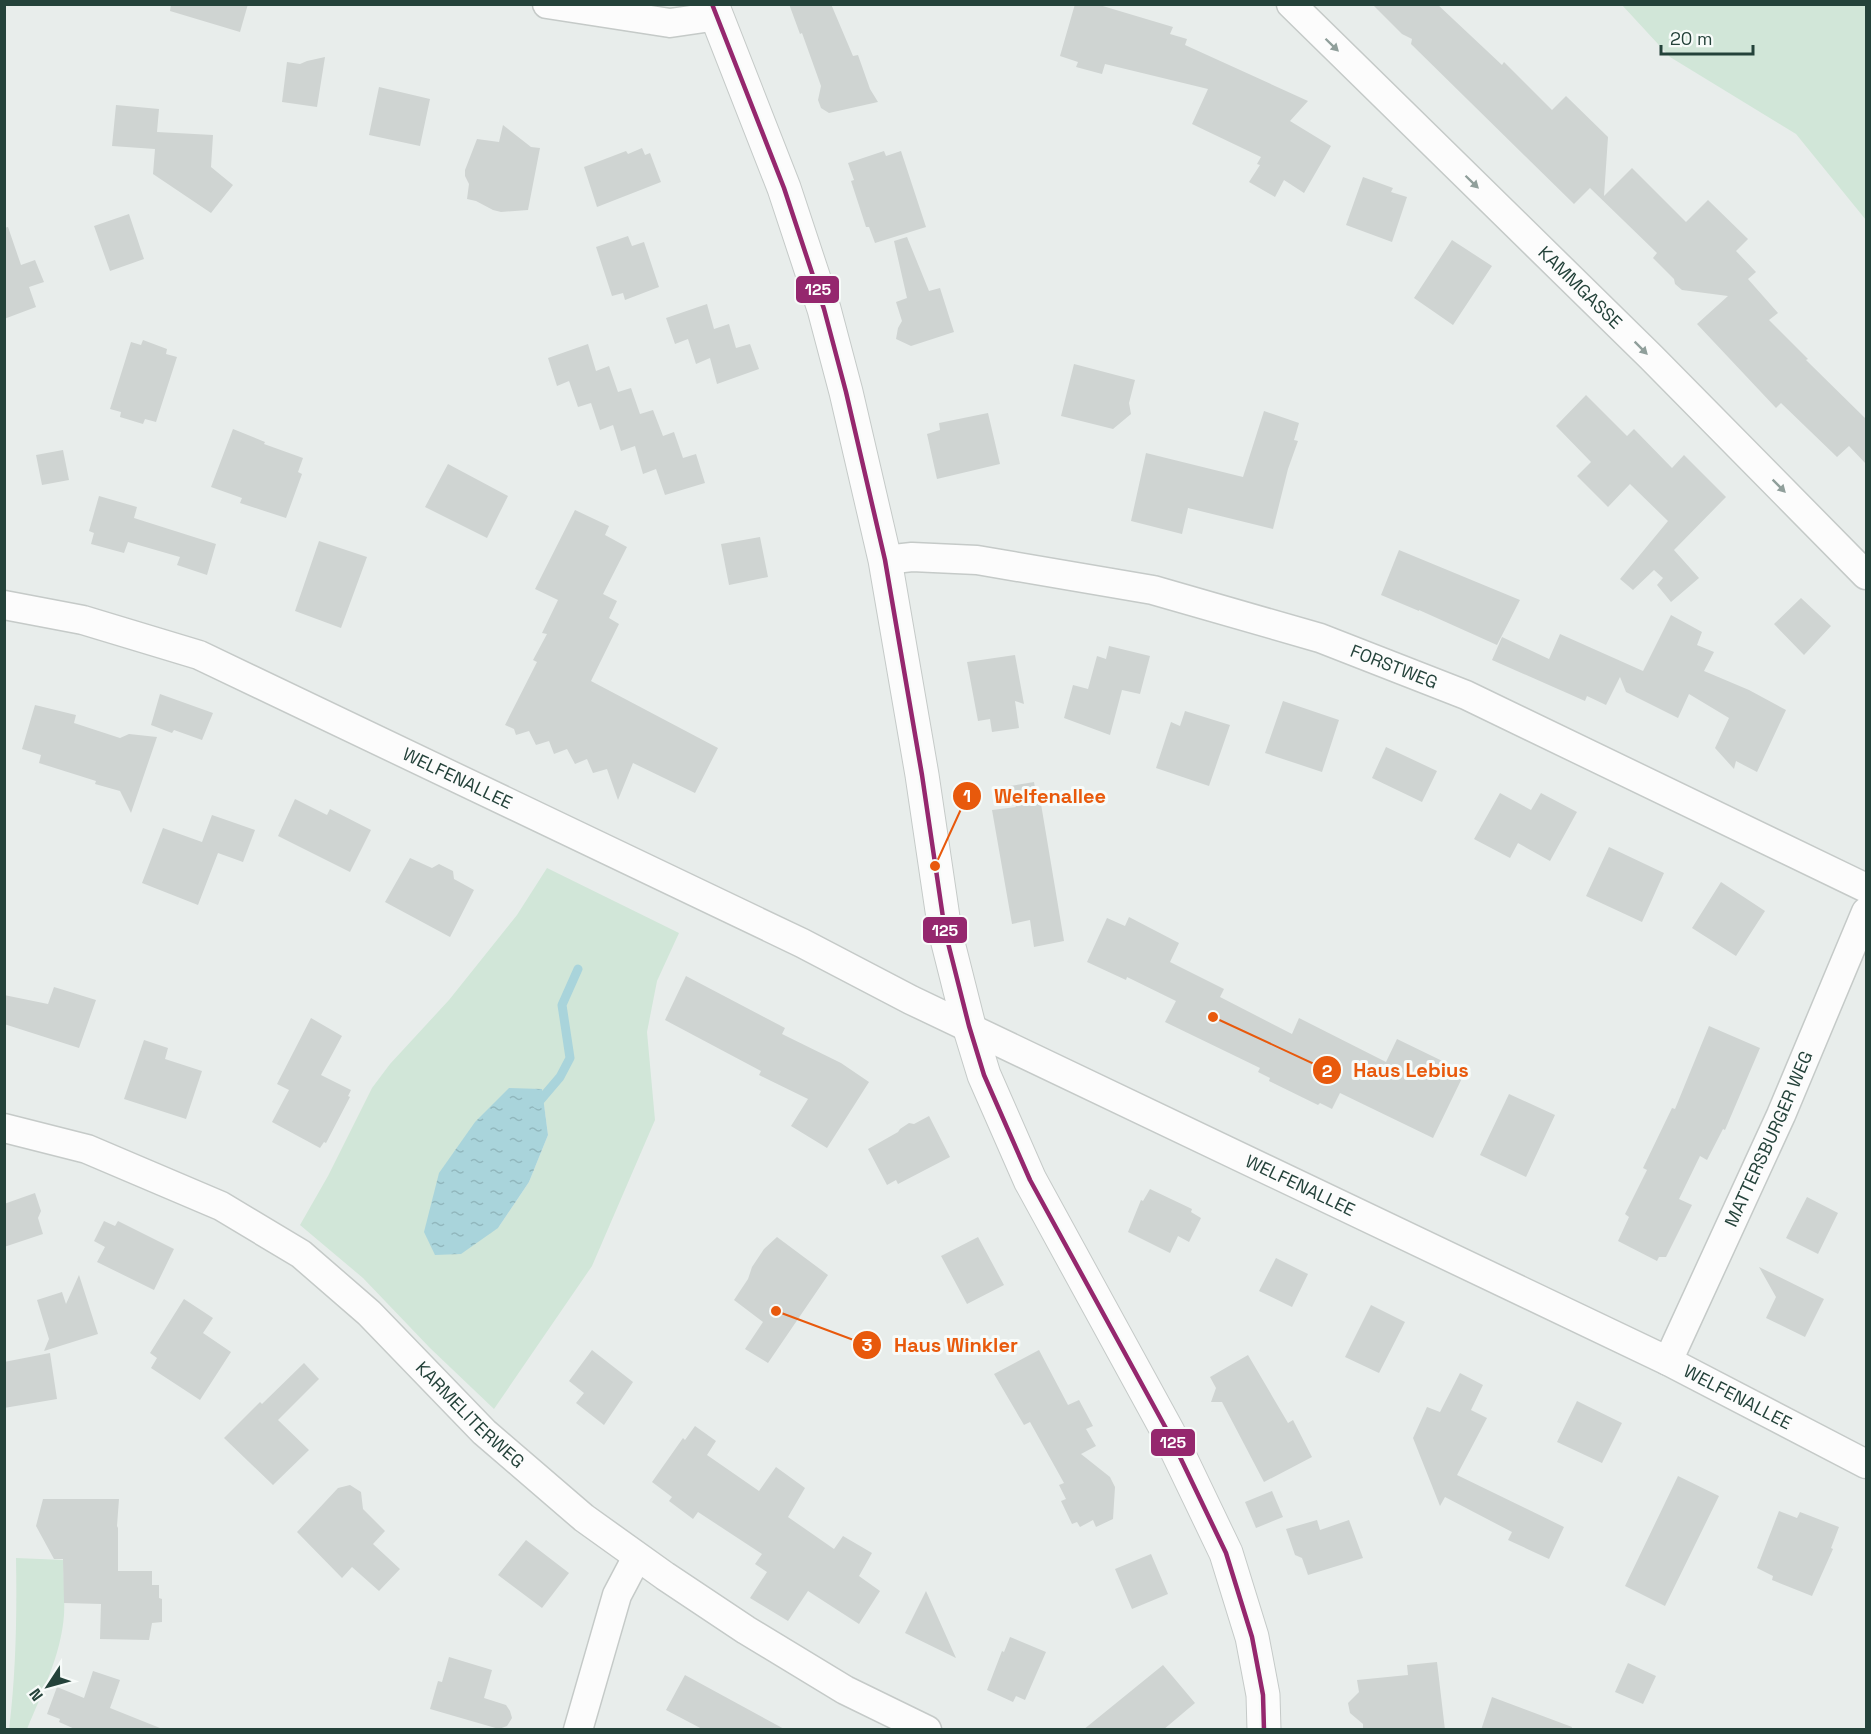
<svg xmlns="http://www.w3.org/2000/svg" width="1871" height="1734" font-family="'Space Grotesk',sans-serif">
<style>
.park{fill:#d1e6d8;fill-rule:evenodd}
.water{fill:url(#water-ripples)}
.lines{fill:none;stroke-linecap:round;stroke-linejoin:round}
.stream{stroke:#a9d4db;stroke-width:9}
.building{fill:#cfd4d2}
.minor-casing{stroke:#c5cac8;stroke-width:31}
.tertiary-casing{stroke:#c5cac8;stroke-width:35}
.minor{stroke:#fcfcfc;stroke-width:28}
.tertiary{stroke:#fcfcfc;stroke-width:33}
.bus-1-casing{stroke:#f7fbf9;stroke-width:9}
.bus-1{stroke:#95276e;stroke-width:4.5}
.oneway{fill:#909f9b}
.labels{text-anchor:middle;stroke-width:6;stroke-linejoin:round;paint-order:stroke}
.street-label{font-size:18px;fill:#24423a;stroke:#f7fbf9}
.leader{fill:none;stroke:#e8590c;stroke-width:2}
.callout-dot{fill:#e8590c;stroke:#f7fbf9;stroke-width:2}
.mark-label{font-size:18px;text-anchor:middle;font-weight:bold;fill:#fff}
.callout-label{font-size:20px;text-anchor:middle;font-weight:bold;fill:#e8590c;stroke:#f7fbf9;stroke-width:6;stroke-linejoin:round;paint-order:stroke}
.line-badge{stroke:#f7fbf9;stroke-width:2}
.badge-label{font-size:16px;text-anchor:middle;font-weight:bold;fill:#fff}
</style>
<defs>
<pattern id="water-ripples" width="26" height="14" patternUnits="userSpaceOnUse" patternTransform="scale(1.5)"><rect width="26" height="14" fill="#a9d4db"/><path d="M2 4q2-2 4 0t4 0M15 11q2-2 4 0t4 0" fill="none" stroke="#91b7bd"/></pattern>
</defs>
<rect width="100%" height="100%" fill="#e8edeb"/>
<path class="park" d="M1622 5H1866V220L1796 134 1670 57Z
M547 868 679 933 657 981 647 1032 655 1120 592 1266 494 1409 430 1348 363 1278 300 1225 328 1176 372 1088 390 1064 449 1000 517 915ZM542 1090 548 1135 529 1182 498 1228Z
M16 1558 64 1560C63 1578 65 1597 64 1615 61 1655 42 1693 27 1729L9 1730C16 1673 17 1615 16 1558Z"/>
<path class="water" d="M509 1088 542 1089 548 1135 529 1182 498 1228 461 1254 435 1255 424 1232 439 1173 475 1122Z"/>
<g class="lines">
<path class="stream" d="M537 1104 560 1077 570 1058 562 1005 578 969"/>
</g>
<path class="building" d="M171 4H248L240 32 170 11Z
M789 4H831L853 56 858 55 870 89 878 102 829 113 821 108 818 100 821 86 802 33 800 34Z
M1075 4H1096L1173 27 1170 34 1187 39 1185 45 1308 101 1290 121 1331 146 1304 193 1284 180 1275 197 1249 182 1260 165 1257 164 1261 157 1192 124 1208 89 1105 64 1102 74 1076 67 1078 62 1060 56Z
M1372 4H1437L1502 65 1504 62 1552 110 1566 96 1608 137 1604 196 1632 168 1686 222 1708 200 1748 239 1736 251 1756 272 1748 279 1778 313 1769 320 1808 359 1806 360 1866 419V464L1849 446 1837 457 1781 403 1776 408 1697 324 1728 296 1682 290 1675 284 1674 279 1653 258 1657 253 1590 188 1574 204 1411 44 1412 39 1402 34Z
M325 57 317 107 282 102 287 62 300 64 307 61Z
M379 87 430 99 420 146 369 135Z
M116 105 159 109 157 132 213 135 211 167 233 185 211 213 153 174 155 149 112 146Z
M503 125 531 147 540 148 528 210 501 212 493 210 476 201 467 199 469 184 465 176V170L477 139 499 142Z
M642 148 645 155 650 153 661 182 597 207 584 167 626 151 628 154Z
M884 151 886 156 901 151 926 227 875 243 869 227H866L851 181 854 180 848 163Z
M1363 177 1393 188 1391 192 1407 197 1392 242 1346 225Z
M129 214 144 259 110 271 94 226Z
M8 227 21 265 35 260 44 282 29 287 36 307 4 319V228Z
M628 236 632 246 644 242 659 287 625 300 623 293 612 296 596 247Z
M907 237 929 291 940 288 954 332 911 346 896 339 898 328 902 321 896 302 907 298 894 241Z
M1452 240 1492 266 1453 325 1414 298Z
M707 304 714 329 729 324 736 348 750 344 759 369 717 384 710 358 696 364 688 339 675 344 666 318Z
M143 340 167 349 166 354 177 357 156 422 145 419 143 424 120 417 121 412 110 409 131 342 141 345Z
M588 344 596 371 609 366 618 392 631 388 640 414 653 410 663 436 674 432 683 458 696 454 705 483 665 495 656 469 643 474 635 446 621 451 613 425 600 430 591 403 578 407 569 381 557 386 548 358Z
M1074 364 1135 380 1129 403 1131 414 1113 429 1061 416Z
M1586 395 1627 436 1634 429 1672 468 1684 455 1726 497 1674 550 1699 578 1671 602 1657 585 1663 578 1654 570 1633 590 1620 579 1668 521 1630 484 1608 507 1577 476 1591 462 1556 426Z
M1264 411 1299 423 1294 440 1298 441 1288 469 1273 529 1188 508 1182 534 1131 521 1146 453 1243 477Z
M988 413 1000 464 937 479 927 434 940 430 939 423Z
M233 429 265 442 264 444 303 458 298 472 302 474 286 518 240 503 242 498 211 487Z
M63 450 69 480 42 485 36 455Z
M448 464 508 496 487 538 425 507Z
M99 496 137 507 134 518 216 544 207 575 177 565 180 557 128 542 124 553 91 544 94 533 89 531Z
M575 510 609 526 605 535 627 547 603 594 617 601 609 618 619 624 591 681 718 748 695 793 633 763 618 800 607 769 593 773 587 759 575 764 567 749 554 754 549 741 536 745 529 731 516 735 514 729 505 725 537 662 533 660 547 634 542 633 558 600 535 589Z
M760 537 768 577 729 585 721 544Z
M319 541 367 557 341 628 295 611Z
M1399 550 1520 600 1497 645 1419 610V611L1381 595Z
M1801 598 1831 626 1804 655 1774 624Z
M1671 615 1702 632 1697 645 1714 652 1704 671 1749 690 1786 710 1757 772 1736 761 1734 769 1715 748 1729 718 1689 694 1678 718 1626 692 1620 677 1606 705 1587 696 1585 701 1492 660 1502 637 1549 659 1560 634 1643 671Z
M1109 646 1150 656 1140 694 1122 690 1110 735 1064 718 1073 685 1088 689 1097 656 1106 659Z
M1015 655 1024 704 1015 701 1019 728 992 732 990 719 978 721 967 662Z
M160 694 213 713 202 740 174 730 172 733 151 725Z
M1283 701 1339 720 1322 772 1265 753Z
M35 705 76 715 74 723 120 738 129 734 157 737 131 813 120 791 95 784 96 781 39 763 41 755 22 749Z
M1185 711 1230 725 1209 786 1156 768 1171 722 1180 726Z
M1386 747 1437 771 1422 802 1372 778Z
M1034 782 1038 805 1041 804 1064 941 1034 947 1030 920 1012 924 992 810 1016 807 1004 787Z
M1500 793 1531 810 1541 793 1577 812 1550 861 1518 843 1510 858 1474 839Z
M295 799 327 815 330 809 371 830 350 872 278 836Z
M212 815 255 830 243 862 218 853 198 905 142 883 163 828 202 842Z
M1609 847 1664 873 1642 922 1586 896Z
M410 858 432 868 439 864 453 871 454 879 474 890 450 937 385 902Z
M1721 882 1765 911 1736 956 1692 928Z
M1129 917 1179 943 1170 962 1224 989 1220 997 1292 1034 1299 1018 1386 1062 1397 1039 1465 1072 1433 1138 1340 1093 1332 1109 1320 1103 1318 1105 1269 1081 1270 1078 1258 1072 1260 1068 1165 1022 1176 1001 1127 977 1126 980 1087 962 1107 918 1125 926Z
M686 976 785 1028 782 1034 841 1063 869 1082 827 1148 791 1126 808 1099 759 1075 761 1071 665 1020Z
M54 987 96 1000 79 1048 4 1024V995L48 1004Z
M311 1018 342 1036 321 1075 351 1090 348 1096 350 1097 326 1143 324 1142 320 1148 272 1122 289 1090 277 1084Z
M1709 1026 1760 1048 1725 1130 1723 1129 1707 1160 1700 1156 1679 1199 1692 1205 1666 1257H1659L1657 1261 1618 1241 1629 1217 1625 1214 1647 1170 1643 1168 1672 1108 1675 1109Z
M144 1040 168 1048 165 1059 202 1071 186 1119 124 1099Z
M1509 1094 1555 1115 1526 1177 1480 1155Z
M929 1116 950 1157 898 1184 896 1180 887 1185 868 1149 898 1132 900 1129 909 1123 914 1124Z
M1150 1189 1192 1209 1191 1212 1201 1218 1189 1242 1178 1236 1170 1253 1128 1232 1141 1200 1143 1201Z
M35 1193 41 1211 38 1218 43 1234 4 1247V1204Z
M1807 1197 1838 1213 1818 1254 1786 1238Z
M104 1221 115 1226 118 1221 174 1249 154 1290 97 1262 105 1247 94 1241Z
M777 1237 828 1275 768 1363 745 1349 763 1322 734 1300 748 1279 752 1267 764 1249Z
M978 1237 1004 1285 967 1304 941 1256Z
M1276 1258 1308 1274 1292 1307 1259 1291Z
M1759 1267 1824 1299 1805 1337 1766 1318 1776 1297Z
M79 1275 98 1334 44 1351 49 1339 37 1300 62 1292 66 1304Z
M184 1299 213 1318 203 1333 231 1352 200 1400 151 1368 157 1358 150 1353Z
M1371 1305 1405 1322 1379 1373 1345 1357Z
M592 1350 633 1382 604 1425 576 1403 584 1393 569 1381Z
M1039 1350 1068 1405 1079 1400 1093 1426 1086 1429 1096 1446 1081 1454 1110 1477 1115 1487 1113 1519 1096 1527 1093 1520 1080 1527 1077 1522 1072 1524 1061 1501 1066 1499 1059 1485 1064 1483 1030 1422 1024 1425 994 1374Z
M50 1353 57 1399 4 1408V1362Z
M1248 1355 1288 1423 1293 1420 1312 1457 1264 1482 1222 1402H1211L1216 1388 1210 1377Z
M304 1363 319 1379 278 1420 309 1450 273 1485 224 1438 260 1402 262 1404Z
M1460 1373 1483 1385 1471 1410 1487 1418 1457 1475 1564 1527 1549 1559 1508 1540 1512 1532 1445 1497 1440 1506 1413 1438 1427 1407 1440 1412Z
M1577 1401 1622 1423 1602 1463 1557 1442Z
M695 1426 716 1441 707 1455 759 1491 776 1467 805 1488 788 1517 834 1549 843 1536 872 1553 859 1576 880 1591 859 1624 808 1591 788 1621 750 1598 767 1572 755 1564 762 1554 698 1512 693 1519 669 1501 672 1497 652 1482 683 1438 685 1440Z
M1678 1476 1719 1496 1665 1606 1625 1586Z
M350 1485 361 1492 363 1509 385 1531 373 1544 400 1569 379 1591 352 1567 342 1578 297 1532 338 1488Z
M1272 1491 1283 1517 1256 1528 1245 1502Z
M43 1499H119L117 1526 118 1528V1571H152V1585H159V1598L162 1599V1622L152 1623 149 1640 100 1639 101 1604 64 1603 63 1559H54L36 1526Z
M1779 1511 1797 1518 1800 1512 1839 1527 1831 1548 1833 1549 1812 1596 1772 1580 1773 1576 1757 1568Z
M1317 1520 1320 1530 1349 1520 1363 1558 1308 1575 1302 1558 1295 1555 1286 1529Z
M526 1540 569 1573 542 1608 498 1575Z
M1151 1554 1168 1594 1132 1609 1115 1569Z
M926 1591 956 1658 905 1633Z
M1010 1637 1046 1652 1025 1700 1016 1696 1013 1702 987 1690 1002 1651 1004 1652Z
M449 1657 492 1670 484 1698 506 1705 510 1711 512 1718 507 1726 499 1729 430 1709 438 1681 442 1682Z
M1437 1662 1445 1730H1363V1724L1350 1713 1348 1703 1359 1692 1357 1680 1408 1675 1407 1665Z
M1628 1663 1656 1676 1643 1704 1615 1692Z
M1163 1665 1195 1703 1163 1730H1083Z
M93 1671 120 1680 110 1708 160 1728V1730H77L59 1722 60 1719 47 1714 57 1687 84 1698Z
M685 1675 786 1730H704L666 1710Z
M1492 1697 1572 1727 1571 1730H1481Z"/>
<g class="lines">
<defs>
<g id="minor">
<path d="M547 4 670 23 718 16"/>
<path id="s1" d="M1291 4 1651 357 1866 575"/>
<path id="s2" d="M885 560 912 557 977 560 1153 590 1320 638 1466 695 1866 888"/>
<path id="s3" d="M4 605 83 620 199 655 802 943 911 1000 1668 1361 1866 1464"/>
<path id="s4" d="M4 1128 87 1149 221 1206 301 1254 369 1313 484 1432 584 1518 665 1576 746 1630 845 1690 927 1730"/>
<path id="s5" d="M1668 1361 1781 1115 1866 912"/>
<path d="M578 1730 617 1595 637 1557"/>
</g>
<path id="tertiary" d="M712 4 784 188 824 309 846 392 885 560 922 775 945 931 969 1026 984 1075 1030 1180 1168 1432 1226 1553 1252 1637 1263 1695 1264 1730"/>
</defs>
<use href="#minor" class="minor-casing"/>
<use href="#tertiary" class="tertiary-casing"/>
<use href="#minor" class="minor"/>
<use href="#tertiary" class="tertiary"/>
<defs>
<path id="bus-1" d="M712 4 784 188 824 309 846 392 885 560 922 775 945 931 969 1026 984 1075 1030 1180 1168 1432 1226 1553 1252 1637 1263 1695 1264 1730"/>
</defs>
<use href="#bus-1" class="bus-1-casing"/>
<use href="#bus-1" class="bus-1"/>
</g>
<defs><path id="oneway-solid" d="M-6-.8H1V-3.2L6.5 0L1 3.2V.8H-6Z" transform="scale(1.5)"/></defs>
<g class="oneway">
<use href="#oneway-solid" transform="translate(1332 45) rotate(44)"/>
<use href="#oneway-solid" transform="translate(1472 182) rotate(44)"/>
<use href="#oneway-solid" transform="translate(1641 348) rotate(45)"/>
<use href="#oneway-solid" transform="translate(1779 486) rotate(45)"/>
</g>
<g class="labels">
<g class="street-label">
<text dy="6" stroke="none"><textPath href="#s1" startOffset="405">KAMMGASSE</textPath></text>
<text dy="6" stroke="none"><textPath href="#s2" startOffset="524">FORSTWEG</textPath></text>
<text dy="6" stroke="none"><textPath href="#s3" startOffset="488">WELFENALLEE</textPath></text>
<text dy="6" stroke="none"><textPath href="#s5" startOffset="244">MATTERSBURGER WEG</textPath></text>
<text dy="6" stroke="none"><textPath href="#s3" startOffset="1424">WELFENALLEE</textPath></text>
<text dy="6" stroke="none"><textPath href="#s3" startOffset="1910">WELFENALLEE</textPath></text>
<text dy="6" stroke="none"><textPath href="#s4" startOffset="558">KARMELITERWEG</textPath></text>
</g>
</g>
<path class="leader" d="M935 866L967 796M1213 1017L1327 1070M776 1311L867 1345"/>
<g class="callout-dot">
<circle cx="935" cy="866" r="6"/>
<circle cx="1213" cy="1017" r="6"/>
<circle cx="776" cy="1311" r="6"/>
<circle cx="967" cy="796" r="15"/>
<circle cx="1327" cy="1070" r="15"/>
<circle cx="867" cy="1345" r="15"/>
</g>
<g class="mark-label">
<text x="967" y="802">1</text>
<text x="1327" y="1077">2</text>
<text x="867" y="1351">3</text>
</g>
<g class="callout-label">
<text x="1050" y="803">Welfenallee</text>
<text x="1411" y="1077">Haus Lebius</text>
<text x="956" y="1352">Haus Winkler</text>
</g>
<g class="line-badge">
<rect x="795" y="275" width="45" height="29" rx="6" fill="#95276e"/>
<rect x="922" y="916" width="46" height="28" rx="6" fill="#95276e"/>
<rect x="1150" y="1428" width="46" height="29" rx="6" fill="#95276e"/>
</g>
<g class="badge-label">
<text x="818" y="295">125</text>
<text x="945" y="936">125</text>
<text x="1173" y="1448">125</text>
</g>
<rect width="1871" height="1734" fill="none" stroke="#24423a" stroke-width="12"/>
<g transform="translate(48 1686) rotate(234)" stroke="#f7fbf9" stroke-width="4.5" paint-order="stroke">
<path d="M0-4.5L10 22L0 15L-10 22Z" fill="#24423a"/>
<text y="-9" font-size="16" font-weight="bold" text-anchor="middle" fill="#24423a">N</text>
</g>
<path d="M1661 45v9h92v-9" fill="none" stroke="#24423a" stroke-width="3"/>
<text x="1670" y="45" font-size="18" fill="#24423a" stroke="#f7fbf9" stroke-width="4.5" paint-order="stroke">20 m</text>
</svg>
